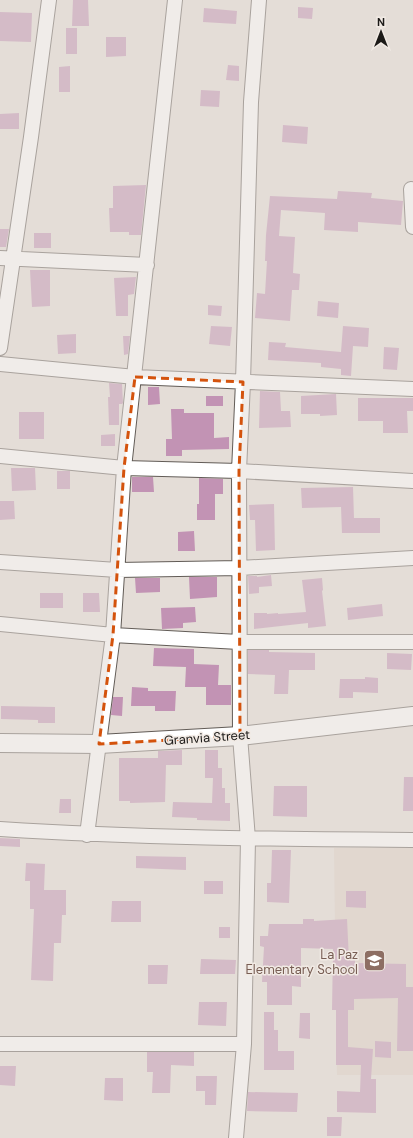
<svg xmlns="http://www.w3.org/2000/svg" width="413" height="1138" font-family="'DM Sans',sans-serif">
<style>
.built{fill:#ddd0c5}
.building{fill:#c293b4}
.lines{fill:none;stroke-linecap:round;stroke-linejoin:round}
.minor-casing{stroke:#625c57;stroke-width:16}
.tertiary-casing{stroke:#625c57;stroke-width:20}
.minor{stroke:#fff;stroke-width:14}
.tertiary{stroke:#fff;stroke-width:18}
.marked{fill:none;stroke:#d4530d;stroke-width:3;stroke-dasharray:8 5;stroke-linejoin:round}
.labels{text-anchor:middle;stroke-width:3;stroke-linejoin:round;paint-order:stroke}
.street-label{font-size:13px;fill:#1c1a18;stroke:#f1eae4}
.education-label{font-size:13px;fill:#785e54;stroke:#f1eae4;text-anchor:end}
</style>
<rect width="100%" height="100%" fill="#e4ddd7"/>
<path class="built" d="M413 847V1075H337L334 848Z"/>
<path class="building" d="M73 0H88L89 26H72Z
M298 7 313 8 312 19 298 18Z
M204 8 237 11 236 24 203 22Z
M0 12 32 13 31 42 0 41Z
M66 28H77V54H66Z
M106 37H126V56L106 57Z
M228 65 239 66V81L226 80Z
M70 66V92H59V67Z
M201 90 220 91 219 107 200 106Z
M19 113V129H0V114Z
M283 125 308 127 307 144 282 142Z
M146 185 141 235H129V232H110L109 208H113V186Z
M338 191 372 193 371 198 403 201 401 225 358 222V232L324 230 325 213 281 210 279 236 295 237 293 273 300 274 299 290H292L290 321 255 318 257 293 265 294 267 261H265L266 235 270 196 337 199Z
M0 229H9L6 247H0Z
M34 233H51V248H34Z
M30 270H50V306L32 307Z
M136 277 134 294 128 295V316H116L114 278Z
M318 301 339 303 338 318 317 316Z
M208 305 222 306 221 316 208 315Z
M211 326 232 327 230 346 209 344Z
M343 326 369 328 368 347 353 346 351 376 341 375V369L321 367V363L268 360 269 342 286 343 285 347 341 352Z
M76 334V353L58 354 57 335Z
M123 336H130L128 354 124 355Z
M384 347 399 348 397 370 383 369Z
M109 383 122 384 123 403 122 404H119V425H109L108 397H110Z
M148 387H159L160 404 148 405Z
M260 391 280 392 281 411H290L291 427 259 428Z
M336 394 337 415 320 416V414H301V396Z
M206 396H223V406H206Z
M358 398H413V411H407L408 433H383V421H358Z
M171 409H184V413H214V438L229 437V449L182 450V456H166V439H172Z
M19 412H44V439H19Z
M115 434V446H101V435Z
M11 468H35L36 490 12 491Z
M57 471H70V489H57Z
M132 477H153L154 492H132Z
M199 478 223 479V494H215V520H197V504H199Z
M353 487 354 518H380V533H342L341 507 302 508 301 488Z
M0 501H14L15 519 0 520Z
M274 504 275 550 256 551 255 520H250L249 505Z
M194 531 195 551H178V532Z
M271 575 272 586 259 587V593L249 594 248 576H257V577Z
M189 577H217V597L190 599Z
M135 578H160V592L136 593Z
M322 578 323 590 322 591 326 626 308 628V623L254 629V613H267V614L278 613V614L306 612 302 580Z
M40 593H63V608H40Z
M83 593H99L100 612H83Z
M382 604 383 616 348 620 347 608Z
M195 607 196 622 183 623V628L162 629 161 608Z
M154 648 194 649V664L219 665 218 685H231V705H206V687H185L186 667 153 666Z
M248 650H269V652L315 653V670H289L288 694H274L275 675 248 674Z
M387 653 412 654 411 670 387 669Z
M365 677 378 678V693L353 692V698H339L340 679H365Z
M132 687 148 688V691H176L175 711H155V706H131Z
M113 697H123L122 716 111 715Z
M1 706 55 707V723H38V720L1 719Z
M182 750V765H166L165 802 130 803V801H119V758H158V751Z
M205 750H218V768H222V788H225V803H230V821L197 820V818L172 817 173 802 212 803 213 778H205Z
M404 777H413V811H403Z
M274 786H307V817L273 816Z
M60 799H71V813H59Z
M0 838 20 839V847L0 846Z
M272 850H291L289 903 267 902V883H271Z
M136 856 186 857V870L136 868Z
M26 863 45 864 44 890H66V915H62L61 943H54L53 981 31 980 34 909H30V881H25Z
M204 881H223V894H204Z
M346 891H366V908L346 907Z
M112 901H141V922H111Z
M303 919H314V921L347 919 349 960H355V963L406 964V987H413V1051H397L398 998 354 999V1010H348V1047L373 1049 371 1079H376V1113L337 1112V1091L360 1092 361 1065H336V1010H332L333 949 301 948V987L292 986V1005H267V982H262L264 947 260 946V936H268L269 924H303Z
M219 927H230V938H219Z
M201 959 236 960 235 974H200Z
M148 965H168L167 984H148Z
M199 1002H227L226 1026 198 1025Z
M264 1012H274V1030H278V1051H294V1070H264Z
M300 1013H310V1039L299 1038Z
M375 1041 391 1042V1058L375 1057Z
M147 1052H194V1066L171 1065 170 1093H152L153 1072H147Z
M0 1066H16L15 1086 0 1085Z
M196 1076H217L216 1105H205V1091H196Z
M105 1078H123V1101L104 1100Z
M248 1092 298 1093 297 1112 247 1111Z
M327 1117H342L341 1136H327Z"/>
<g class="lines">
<defs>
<path id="minor" d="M411 189 413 227
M0 258 147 265
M0 348 31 137 49 0
M0 364 135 377 413 389
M0 456 124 468 239 471 413 481
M0 562 117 570 240 568 413 558
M0 624 113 635 239 642H413
M0 829C137 838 275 839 412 840
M87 835 113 635 124 468 175 0
M0 1044H244
M236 1138 244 1044 248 839 240 736 239 471 243 382 251 102 259 0"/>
<path id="tertiary" d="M0 743 99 744 240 736 413 716"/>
</defs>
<use href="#minor" class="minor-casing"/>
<use href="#tertiary" class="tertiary-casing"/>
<use href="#minor" class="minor"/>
<use href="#tertiary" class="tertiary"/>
</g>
<path d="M0 0H413V1138H0ZM135 377 243 382 239 471 240 736 99 744 113 635 124 468Z" fill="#e4ddd7" fill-opacity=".55" fill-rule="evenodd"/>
<path class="marked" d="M135 377 243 382 239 471 240 736 99 744 113 635 124 468Z"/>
<defs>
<symbol id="school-square" viewBox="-11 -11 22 22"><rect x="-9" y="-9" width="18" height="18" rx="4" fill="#8d6e63" stroke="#f1eae4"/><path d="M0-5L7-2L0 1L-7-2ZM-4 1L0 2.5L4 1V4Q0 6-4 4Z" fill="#fff"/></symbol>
</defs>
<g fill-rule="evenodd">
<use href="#school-square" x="362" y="948" width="25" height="25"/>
</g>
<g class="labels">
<g class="street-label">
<text transform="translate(207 737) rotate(-4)" y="5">Granvia Street</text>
</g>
<g class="education-label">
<text x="358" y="959">La Paz<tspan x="358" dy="15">Elementary School</tspan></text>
</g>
</g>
<g transform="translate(381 32)" stroke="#f1eae4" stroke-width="3" paint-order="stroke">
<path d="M0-3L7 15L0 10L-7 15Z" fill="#1c1a18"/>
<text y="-6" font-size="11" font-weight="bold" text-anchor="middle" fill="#1c1a18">N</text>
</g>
</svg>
